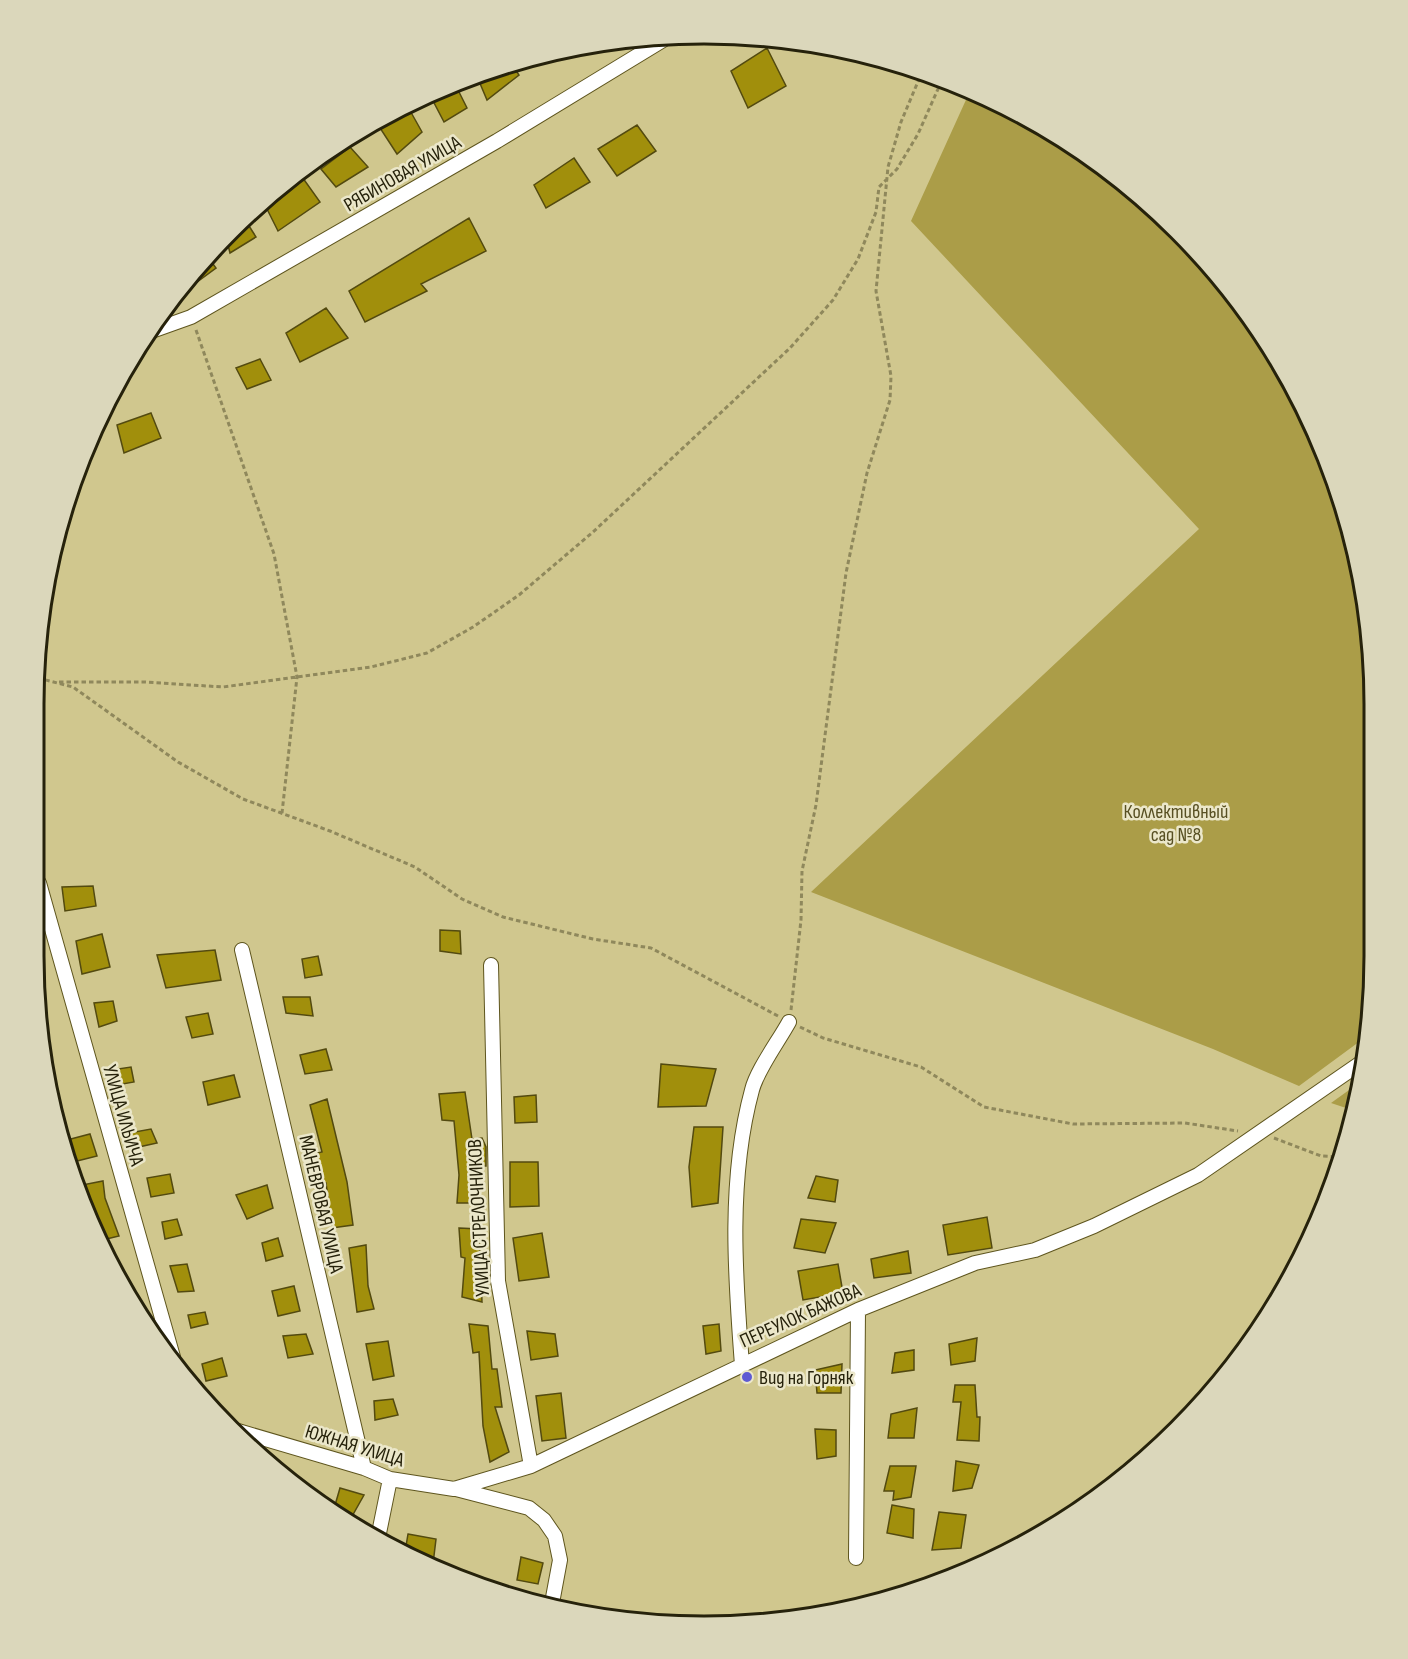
<svg xmlns="http://www.w3.org/2000/svg" width="1408" height="1659" font-family="'Sofia Sans Condensed',sans-serif">
<style>
.green{fill:#ab9d48}
.building{fill:#a18f0c;stroke:#534a10;stroke-width:1.5}
.lines{fill:none;stroke-linecap:round;stroke-linejoin:round}
.street-casing{stroke:#5e551e;stroke-width:16}
.path{stroke:#8f885c;stroke-width:3;stroke-dasharray:4.5 3;stroke-linecap:butt}
.street{stroke:#fff;stroke-width:14}
.poi-dot{fill:#5e5ad3;stroke:#ebe7ca;stroke-width:2}
.labels{text-anchor:middle;stroke-width:5;stroke-linejoin:round;paint-order:stroke}
.street-label{font-size:20px;fill:#26220b;stroke:#ebe7ca}
.park-label{font-size:20px;fill:#585023;stroke:#ebe7ca}
.poi-label{font-size:20px;fill:#26220b;stroke:#ebe7ca;text-anchor:start}
.rim{fill:none;stroke:#26220b;stroke-width:3}
</style>
<rect width="100%" height="100%" fill="#d0c78e"/>
<path class="green" d="M970 91 1000 102 1112 171 1208 261 1285 368 1339 488 1374 660 1375 955 1367 1036 1299 1086 1213 1049 811 892 1199 529 911 221Z
M1363 1080 1355 1111 1331 1103Z"/>
<path class="building" d="M767 48 786 86 748 108 731 71Z
M511 63 519 75 487 100 476 74Z
M455 84 467 108 444 122 430 95Z
M408 107 422 132 397 154 380 128Z
M637 125 656 151 617 176 598 149Z
M350 147 368 167 336 187 321 169Z
M574 158 590 182 546 208 534 185Z
M300 174 320 202 278 231 262 199Z
M244 218 256 237 230 253 226 237Z
M469 218 486 251 421 284 427 291 365 322 349 291Z
M208 257 216 268 182 293 178 289Z
M326 308 348 338 300 362 286 333Z
M260 359 271 380 247 389 236 368Z
M151 413 161 438 124 453 117 425Z
M93 886 96 906 65 911 62 887Z
M440 930 460 931 461 954 440 951Z
M102 934 110 967 82 974 76 941Z
M215 950 221 980 166 988 157 955Z
M318 956 322 975 305 978 302 959Z
M283 997H310L313 1016 286 1013Z
M113 1001 117 1021 99 1027 94 1003Z
M208 1013 213 1034 192 1038 186 1017Z
M326 1049 332 1070 305 1074 300 1055Z
M661 1064 716 1069 706 1106 658 1107Z
M131 1067 134 1082 117 1085 111 1070Z
M234 1075 240 1097 208 1105 203 1082Z
M465 1092 472 1139 482 1138 486 1147V1166H479L478 1203H457L459 1175 454 1121 442 1120 439 1094Z
M536 1095 537 1122 515 1123 514 1097Z
M327 1099 347 1182 353 1225 332 1228 326 1183H322L317 1153 322 1152 310 1105Z
M694 1127H723L718 1203 692 1207 689 1167Z
M151 1129 157 1143 134 1148 129 1133Z
M90 1134 97 1156 69 1163 63 1141Z
M510 1162H538L539 1206 510 1207Z
M170 1174 174 1193 151 1197 147 1178Z
M816 1176 838 1180 835 1202 808 1198Z
M103 1181 105 1198 119 1236 98 1241 90 1201 86 1202 82 1185Z
M267 1185 273 1208 247 1219 236 1195Z
M987 1217 992 1248 948 1255 943 1225Z
M177 1219 182 1235 165 1239 162 1222Z
M801 1219 836 1223 825 1253 794 1248Z
M459 1228 479 1229 482 1302 462 1297 465 1258 461 1257Z
M542 1233 549 1277 519 1281 513 1238Z
M278 1238 283 1256 266 1261 262 1243Z
M366 1245 368 1286 374 1309 357 1312 349 1248Z
M908 1251 911 1273 874 1278 871 1259Z
M187 1264 194 1291 178 1292 170 1266Z
M838 1264 843 1293 803 1300 798 1271Z
M294 1286 300 1311 278 1316 272 1291Z
M205 1312 208 1324 191 1328 188 1315Z
M469 1324 488 1326 492 1369H497L502 1407H495L509 1452 490 1462 483 1426 479 1352 473 1353Z
M719 1324 721 1351 706 1354 703 1326Z
M527 1331 555 1334 558 1356 531 1360Z
M306 1334 313 1354 288 1358 283 1336Z
M977 1338 975 1361 951 1365 949 1344Z
M388 1341 394 1376 373 1380 366 1344Z
M914 1350V1370L892 1373 895 1353Z
M222 1358 227 1376 206 1381 202 1364Z
M842 1364 841 1393H817L815 1370Z
M955 1385H975L977 1417H980L979 1441 957 1440 961 1402H953Z
M561 1393 566 1438 542 1441 536 1396Z
M393 1399 398 1415 375 1420 374 1401Z
M917 1408 914 1438H888L891 1414Z
M815 1429 836 1430V1456L817 1459Z
M956 1461 979 1465 972 1488 953 1491Z
M890 1466H916L911 1497 893 1500 894 1491H884Z
M340 1488 364 1495 351 1518 333 1512Z
M892 1505 914 1509 913 1538 887 1533Z
M939 1512 966 1515 961 1548 932 1550Z
M408 1534 436 1539 433 1564 405 1552Z
M521 1557 543 1563 538 1584 517 1580Z"/>
<g class="lines">
<defs>
<path id="street" d="M149 332 191 317 497 141 668 37
M39 883 173 1357
M242 950 364 1468
M491 965 498 1281 531 1466
M742 1365C735 1275 728 1178 752 1090 757 1070 778 1042 789 1022
M238 1431 364 1468 390 1479 454 1489 531 1466 858 1310 975 1263 1035 1250 1094 1226 1198 1175 1365 1060
M456 1489 529 1508 544 1520 555 1536 560 1560 552 1603
M378 1538 390 1479
M856 1558 858 1310"/>
</defs>
<use href="#street" class="street-casing"/>
<path class="path" d="M196 330 274 554 297 677 282 813
M38 678 73 687 178 762 243 799 330 831 415 867 462 899 503 917 593 939 651 948 778 1016
M59 682H145L223 687 371 667 427 653 473 627 519 595 593 532 790 348 833 300 858 259 876 212 879 187 897 169 918 134 942 80
M791 1010 801 920 802 871 816 805 846 573 867 473 890 400 891 376 876 291 888 167 901 122 922 72
M800 1027 823 1038 921 1067 984 1107 1073 1124 1185 1123 1238 1131
M1274 1138 1321 1156 1341 1157"/>
<use href="#street" class="street"/>
</g>
<circle class="poi-dot" cx="747" cy="1377" r="6"/>
<g class="labels">
<g class="street-label">
<text transform="translate(402 173) rotate(-30)" y="7">РЯБИНОВАЯ УЛИЦА</text>
<text transform="translate(124 1115) rotate(74)" y="7">УЛИЦА ИЛЬИЧА</text>
<text transform="translate(322 1204) rotate(77)" y="7">МАНЕВРОВАЯ УЛИЦА</text>
<text transform="translate(478 1218) rotate(-93)" y="7">УЛИЦА СТРЕЛОЧНИКОВ</text>
<text transform="translate(800 1315) rotate(-24)" y="7">ПЕРЕУЛОК БАЖОВА</text>
<text transform="translate(355 1445) rotate(17)" y="7">ЮЖНАЯ УЛИЦА</text>
</g>
<g class="park-label">
<text x="1176" y="818">Коллективный<tspan x="1176" dy="23">сад №8</tspan></text>
</g>
<g class="poi-label">
<text x="759" y="1384">Вид на Горняк</text>
</g>
</g>
<path d="M0 0H1408V1659H0ZM704 44H704A660 660 0 0 1 1364 704V956A660 660 0 0 1 704 1616H704A660 660 0 0 1 44 956V704A660 660 0 0 1 704 44Z" fill="#dbd7bb" fill-rule="evenodd"/>
<path class="rim" d="M704 44H704A660 660 0 0 1 1364 704V956A660 660 0 0 1 704 1616H704A660 660 0 0 1 44 956V704A660 660 0 0 1 704 44Z"/>
</svg>
